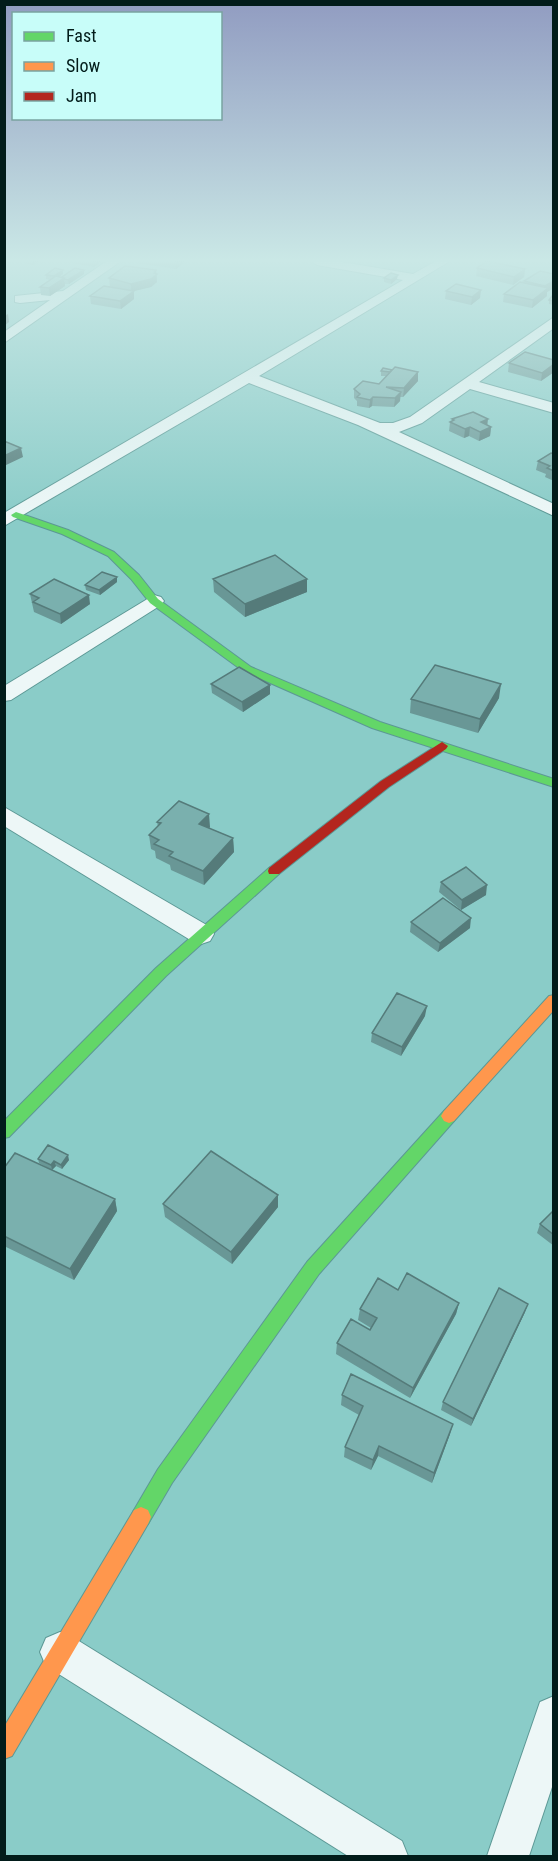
<svg xmlns="http://www.w3.org/2000/svg" width="558" height="1861" font-family="'Roboto Condensed',sans-serif">
<style>
.lines{fill:none;stroke-linecap:round;stroke-linejoin:round}
.street-casing{stroke:#5c9895;stroke-width:2}
.fast-casing{stroke:#5c9895;stroke-width:2}
.slow-casing{stroke:#5c9895;stroke-width:2}
.jam-casing{stroke:#5c9895;stroke-width:2}
.street{fill:#edf7f7;fill-rule:evenodd}
.fast{fill:#63d668;fill-rule:evenodd}
.slow{fill:#ff974d;fill-rule:evenodd}
.jam{fill:#b3261e;fill-rule:evenodd}
.wall{fill:#699796}
.shaded-wall{fill:#557b7a}
.building{fill:#7ab0ae;stroke:#557b7a;stroke-width:1.5}
</style>
<rect width="100%" height="100%" fill="#8accc8"/>
<g class="lines">
<defs>
<path id="street" d="M107 261H121L4 343V332L50 300 20 303 15 302V296L63 291Z
M311 261H336L413 274 436 261H450L259 376 380 423H393L410 417 554 317V328L479 382 554 403V413L470 389 422 423 399 432 554 504V516L358 425 249 383 4 526V513L403 280 317 265Z
M154 595 161 597 164 601 161 605 11 700 4 701V686Z
M4 807 210 927 214 934 210 941 201 944 192 941 4 826Z
M60 1632 74 1638 402 1841 408 1856H348L46 1666 40 1652 46 1638Z
M554 1696V1781L529 1856H487L540 1702Z"/>
<path id="fast" d="M16 512 68 530 114 552 139 575 158 599 251 667 380 722 554 779V787L372 728 243 671 150 603 131 579 108 556 62 534 13 517 11 515Z
M274 866 280 871 279 874 166 976 9 1137 4 1138V1121L156 968 269 868Z
M449 1109 454 1111 457 1116 454 1121 319 1274 172 1483 148 1524 141 1527 134 1524 131 1517 134 1510 158 1469 307 1262 444 1111Z"/>
<path id="slow" d="M554 995V1010L454 1121 449 1123 444 1121 441 1116 444 1111 549 996Z
M141 1507 148 1510 151 1517 148 1524 12 1756 4 1759V1727L134 1510Z"/>
<path id="jam" d="M442 742 448 746 446 749 389 787 279 874H269L268 871 269 868 381 781Z"/>
</defs>
<use href="#street" class="street-casing"/>
<use href="#fast" class="fast-casing"/>
<use href="#slow" class="slow-casing"/>
<use href="#jam" class="jam-casing"/>
<use href="#street" class="street"/>
<use href="#fast" class="fast"/>
<use href="#slow" class="slow"/>
<use href="#jam" class="jam"/>
</g>
<path class="wall" d="M24 261H40L33 265 24 263Z
M68 261H102L94 267 68 262Z
M136 261H185V262L176 269 136 263Z
M477 268 525 269 524 277 513 285 476 276Z
M63 270V274L59 277H62L84 270V274L69 284H65V286L50 296 41 295 40 287 51 280 46 279V275Z
M156 270 157 282 151 287 134 291V299L121 309 91 304 90 296 110 287 109 278Z
M554 274V288L547 292V296L532 308 503 302 504 294 524 283V281Z
M384 278 397 279 391 284 384 282Z
M446 291 480 298 471 305 445 299Z
M554 296V305L549 304V300Z
M554 360V372L541 381 508 372 509 363Z
M392 370 418 372V381L403 397H400V401L394 407 372 406 369 408 357 406V401L354 398V389L379 384 386 376H381V371Z
M452 419 487 425 491 427 490 436 479 441 469 436 464 438 449 431 450 422 452 421Z
M554 454V481L545 477 546 474 536 470 538 461Z
M213 579 307 592 245 617 214 592Z
M117 582 100 595 86 590 85 585Z
M30 594 90 604 61 624 34 612Z
M211 684 270 694 243 712 212 693Z
M499 698 478 733 410 713 411 699Z
M157 822 210 827 209 828 233 838 234 852 204 885 171 870 170 865 156 858 155 851 151 849 149 835 158 827Z
M441 882 486 895 461 910 439 892Z
M411 922 470 928 438 952 410 932Z
M425 1016 401 1056 371 1042 372 1033Z
M38 1159 69 1160 62 1169 56 1166 52 1170 39 1163Z
M4 1168 115 1199 117 1211 74 1280 4 1246Z
M278 1195V1207L232 1264 165 1217 163 1204Z
M554 1210V1246L537 1233 540 1224Z
M398 1290 459 1303 456 1314 410 1398 336 1354 337 1343 370 1330 371 1328 358 1320 360 1309Z
M525 1312 471 1426 441 1410 443 1402Z
M342 1395 450 1434 432 1483 378 1456 371 1470 344 1457 345 1447 359 1415 341 1405Z"/>
<path class="shaded-wall" d="M32 261H40L33 265Z
M93 261H102L94 267Z
M175 261H185V262L176 269Z
M525 269 524 277 513 285 514 277Z
M63 270V274L54 280V276Z
M84 270V274L69 284 68 280Z
M156 270 157 282 151 287 134 291V299L121 309 120 301 131 292V284L154 273Z
M398 275 397 279 391 284V280Z
M64 278 65 286 50 296 49 288Z
M554 281V288L547 292V296L532 308 533 300 544 291 545 286Z
M481 290 480 298 471 305 472 297Z
M8 314 9 322 4 326V316Z
M554 364V372L541 381 542 373Z
M418 372V381L403 397 404 388Z
M401 392 400 401 394 407 395 398Z
M373 397 372 406 369 408 370 400Z
M488 419 487 428 481 422Z
M470 427 469 436 464 438 465 429Z
M491 427 490 436 479 441 480 432Z
M21 448 23 457 4 466V456Z
M117 577V582L100 595 99 590Z
M307 579V592L245 617V604Z
M89 595 90 604 61 624 60 614Z
M501 684 499 698 478 733 480 719Z
M270 685V694L243 712 242 702Z
M209 814 210 827 200 838 199 824Z
M233 838 234 852 204 885 203 871Z
M487 885 486 895 461 910 462 900Z
M471 918 470 928 438 952 440 943Z
M427 1006 425 1016 401 1056 402 1047Z
M68 1155 69 1160 62 1169 61 1165Z
M54 1161 56 1166 52 1170 51 1165Z
M278 1195V1207L232 1264 231 1252Z
M115 1199 117 1211 74 1280 70 1269Z
M459 1303 456 1314 410 1398 413 1388Z
M528 1304 525 1312 471 1426 473 1419Z
M453 1424 450 1434 432 1483 434 1473Z
M379 1446 378 1456 371 1470 373 1460Z"/>
<path class="building" d="M487 261 525 269 514 277 477 268Z
M125 266 156 270 154 273 157 274 151 279 131 284 109 278Z
M55 268 63 270 54 276 46 275Z
M75 268 84 270 68 280 64 279V278L62 277Z
M540 271 554 274V281L545 286 524 281Z
M391 273 398 275 391 280 384 278Z
M56 276 64 278 49 288 40 287Z
M520 282 548 288 533 300 504 294Z
M456 284 481 290 472 297 446 291Z
M104 286 134 291 120 301 90 296Z
M552 296H554V301L549 300Z
M525 352 554 360V364L542 373 509 363Z
M395 367 418 372 404 388 386 387 401 392 395 398 373 397 370 400 357 397 360 394 354 389 363 381 379 384Z
M383 368 392 370 390 372 381 371Z
M473 412 488 419 481 422 491 427 480 432 470 427 465 429 450 422 454 420 452 419Z
M4 441 21 448 4 456Z
M551 453 554 454V471L547 468 550 466 538 461Z
M275 555 307 579 245 604 213 579Z
M102 572 117 577 99 590 85 585Z
M54 579 89 595 60 614 33 602 39 598 30 594Z
M435 665 501 684 480 719 411 699Z
M239 667 270 685 242 702 211 684Z
M179 801 209 814 199 824 233 838 203 871 169 856 173 852 154 844 159 840 149 835 161 823 157 822Z
M466 867 487 885 462 900 441 882Z
M443 898 471 918 440 943 411 922Z
M397 993 427 1006 402 1047 372 1033Z
M48 1145 68 1155 61 1165 54 1161 51 1165 38 1159Z
M211 1151 278 1195 231 1252 163 1204Z
M15 1153 115 1199 70 1269 4 1236V1168Z
M554 1210V1235L540 1224Z
M407 1273 459 1303 413 1388 337 1343 351 1319 370 1330 377 1318 360 1309 378 1278 398 1290Z
M499 1288 528 1304 473 1419 443 1402Z
M351 1374 453 1424 434 1473 379 1446 373 1460 345 1447 363 1406 342 1395Z"/>
<linearGradient id="sky" x2="0" y2="1"><stop stop-color="#919cc1"/><stop offset="0.5" stop-color="#cae8e6"/><stop offset="1" stop-color="#cae8e6" stop-opacity="0"/></linearGradient>
<rect width="558" height="521" fill="url(#sky)"/>
<rect width="558" height="1861" fill="none" stroke="#021c1a" stroke-width="12"/>
<rect x="12" y="12" width="210" height="108" fill="#c8fdf9" stroke="#79a3a0" stroke-width="1.5"/>
<rect x="24" y="32" width="30" height="9" fill="#63d668" stroke="#79a3a0" stroke-width="1.5"/>
<text x="66" y="42" font-size="18" fill="#021c1a">Fast</text>
<rect x="24" y="62" width="30" height="9" fill="#ff974d" stroke="#79a3a0" stroke-width="1.5"/>
<text x="66" y="72" font-size="18" fill="#021c1a">Slow</text>
<rect x="24" y="92" width="30" height="9" fill="#b3261e" stroke="#79a3a0" stroke-width="1.5"/>
<text x="66" y="102" font-size="18" fill="#021c1a">Jam</text>
</svg>
